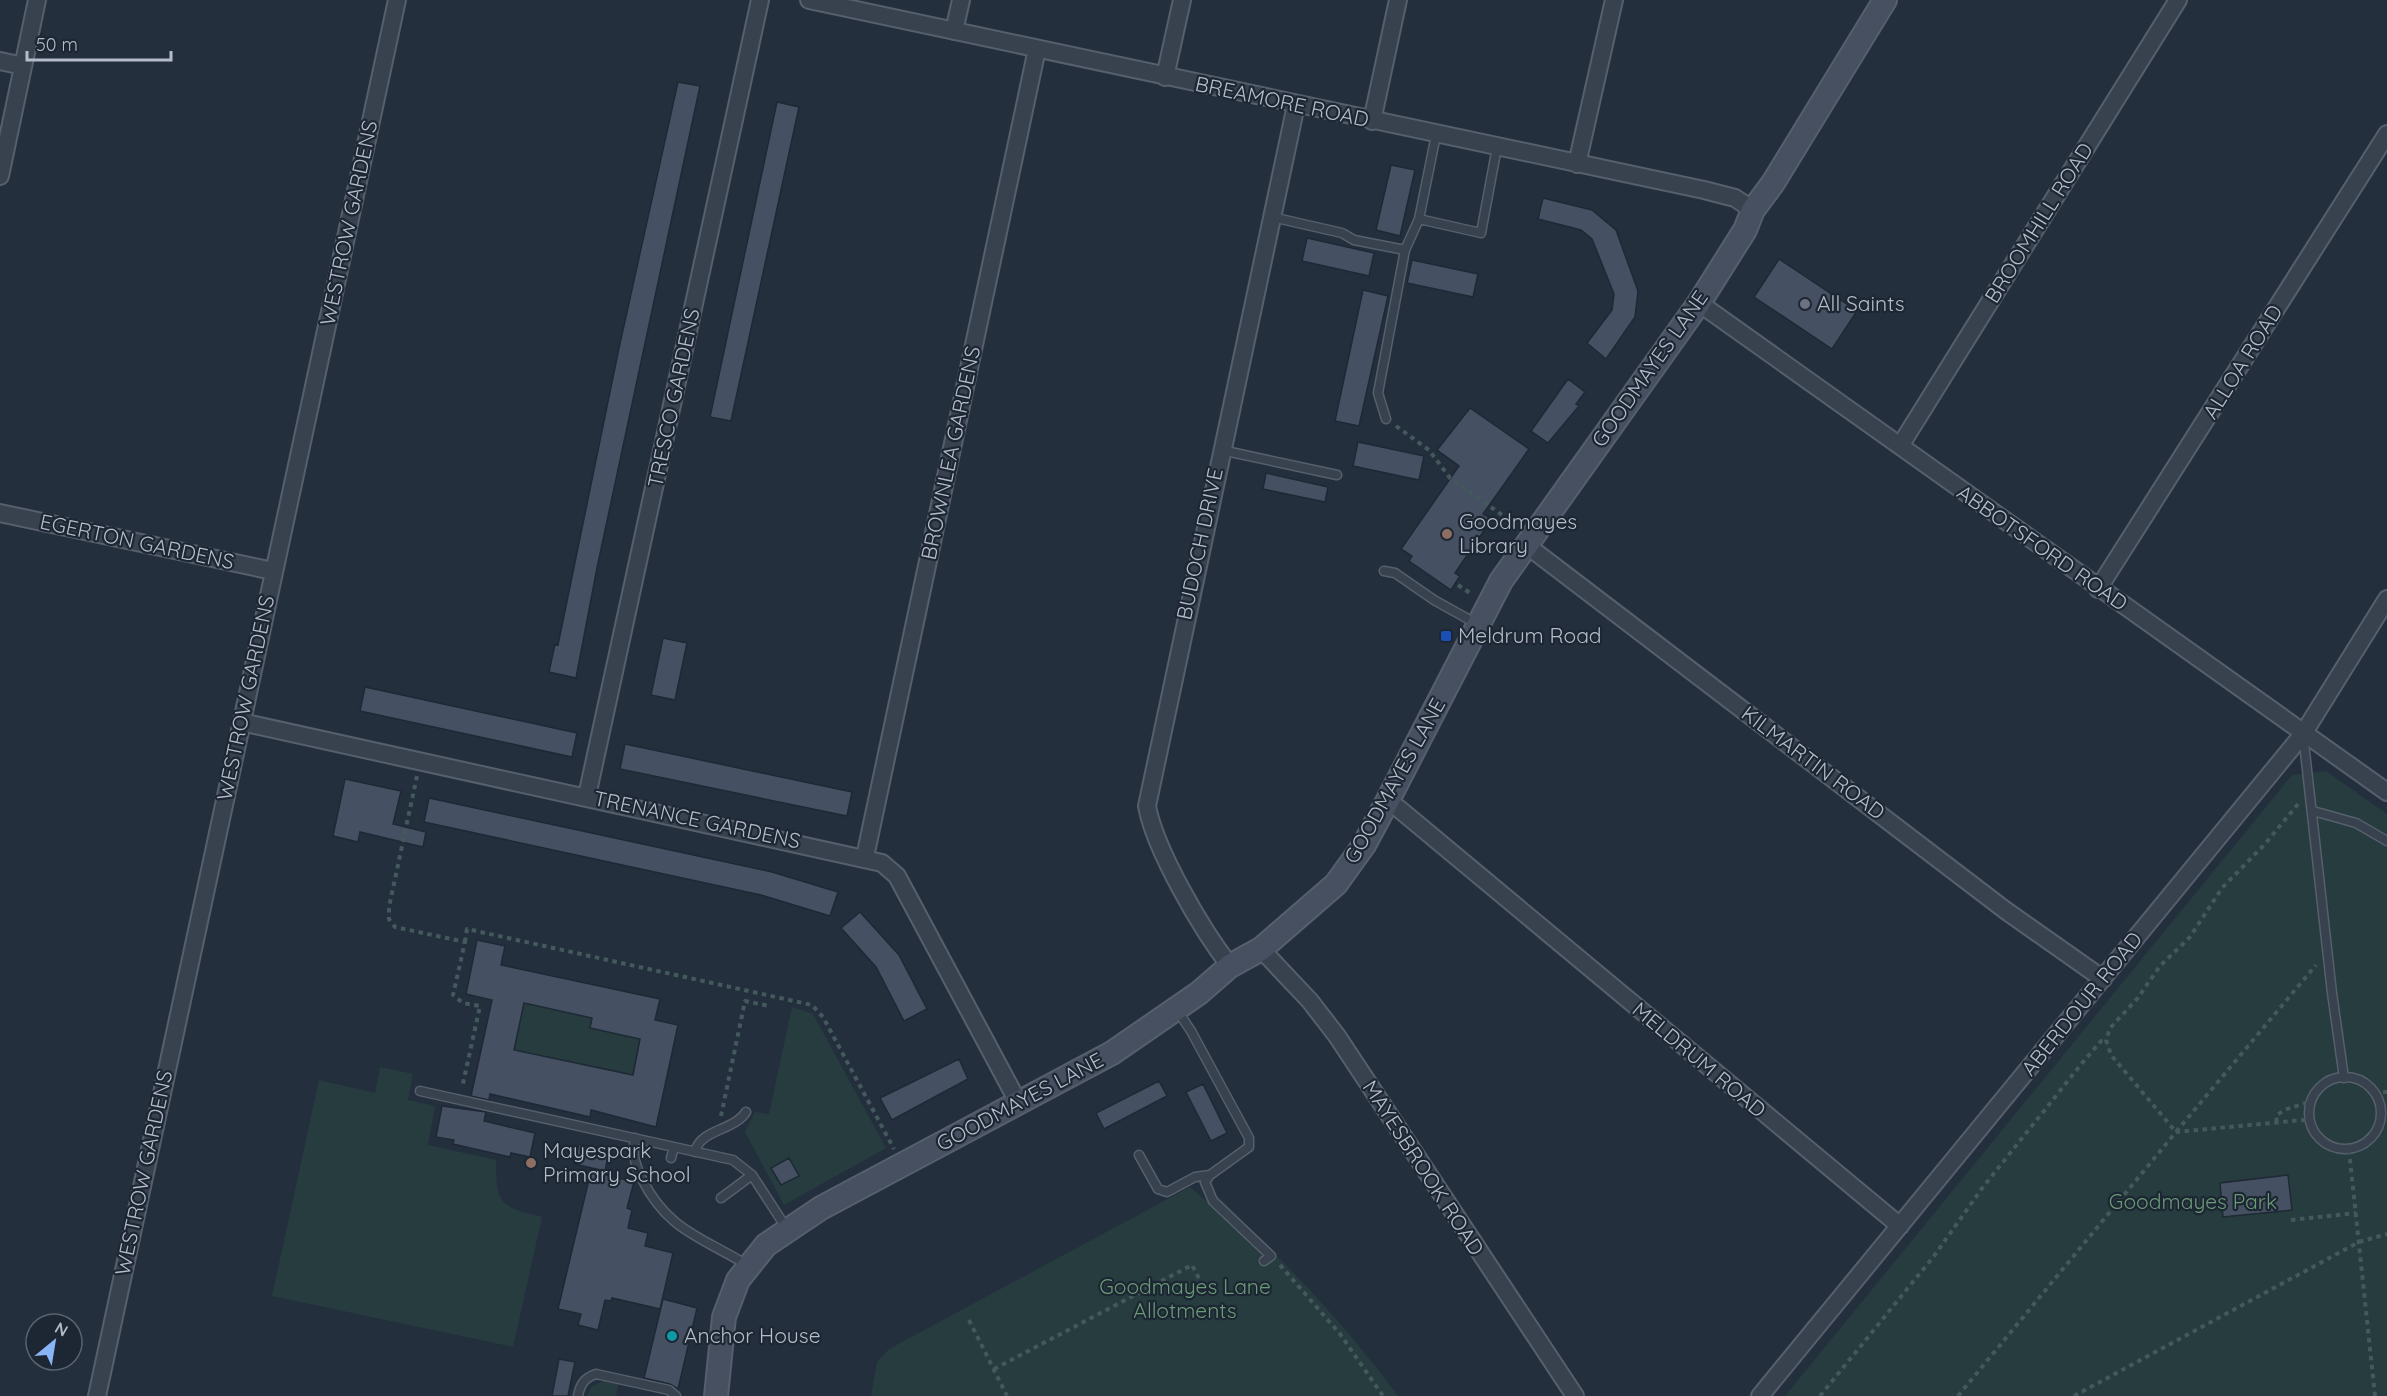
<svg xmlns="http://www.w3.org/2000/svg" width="2387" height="1396" font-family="Quicksand,sans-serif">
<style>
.green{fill:#263c3f}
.building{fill:#455162;stroke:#1f2835;stroke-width:1.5;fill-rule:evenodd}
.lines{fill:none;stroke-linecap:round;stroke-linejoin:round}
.service-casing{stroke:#565f6c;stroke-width:11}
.minor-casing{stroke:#565f6c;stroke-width:20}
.secondary-casing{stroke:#565f6c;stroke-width:26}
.path{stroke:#44595c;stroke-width:4;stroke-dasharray:4.5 4.5;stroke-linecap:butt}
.service{stroke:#38414e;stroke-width:8}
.minor{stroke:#38414e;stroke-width:16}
.secondary{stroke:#465061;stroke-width:22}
.worship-dot{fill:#6b7280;stroke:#1d2633;stroke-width:2}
.education-dot{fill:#8d6e63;stroke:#1d2633;stroke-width:2}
.transit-dot{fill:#1a4fb4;stroke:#1d2633;stroke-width:2}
.culture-dot{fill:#0f9aa8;stroke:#1d2633;stroke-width:2}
.labels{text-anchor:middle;stroke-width:4.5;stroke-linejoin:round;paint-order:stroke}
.street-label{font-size:21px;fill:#b4bcc9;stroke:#1d2633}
.poi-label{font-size:21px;fill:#b4bcc9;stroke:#1d2633;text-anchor:start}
.park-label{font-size:21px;fill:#6b9a76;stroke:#1d2633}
</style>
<rect width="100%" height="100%" fill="#242f3e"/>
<path class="green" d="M2326 771 2387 814V1396H1785L2292 775Z
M524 1003 642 1028 633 1075 514 1050Z
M792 1007 813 1014 886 1148 784 1205 745 1132 755 1112 769 1114Z
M380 1067 413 1074 408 1100 435 1106 428 1145 496 1160C496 1203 499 1207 542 1217L513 1347 272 1296 319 1080 375 1093Z
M1190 1187 1209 1203 1218 1196C1282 1260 1345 1323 1398 1396H871L877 1362 889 1349Z
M605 1380 619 1383 616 1396H587L591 1387Z"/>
<path class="building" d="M678 82 700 86 597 568 576 678 549 672 555 644 558 645 619 348Z
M777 102 799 107 731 421 710 417Z
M1391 165 1415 170 1400 236 1376 230Z
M1543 198 1592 210 1616 230 1638 291 1635 317 1606 359 1587 343 1612 310 1614 294 1592 239 1581 230 1538 219Z
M1307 238 1374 253 1369 276 1302 261Z
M1779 259 1857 311 1832 349 1754 297Z
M1412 260 1478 274 1473 297 1407 283Z
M1363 290 1388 296 1359 426 1335 421Z
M1568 379 1585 392 1576 404 1579 406 1548 443 1531 431Z
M1470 408 1529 449 1483 514 1492 519 1455 573 1460 576 1451 590 1409 561 1412 556 1401 549 1459 466 1437 450Z
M1358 442 1424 456 1419 480 1353 466Z
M1266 473 1328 487 1325 502 1263 489Z
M663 638 687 643 675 700 651 695Z
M365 687 577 733 572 757 360 711Z
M625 744 852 792 847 816 620 769Z
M345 779 401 791 393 824 426 832 423 847 360 832 358 842 333 836Z
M429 798 772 872 838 892 830 916 761 895 424 822Z
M860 912 899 955 927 1009 904 1021 876 967 841 928Z
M477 940 505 946 501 965 660 999 655 1020 678 1025 656 1127 591 1110 590 1117 490 1094 489 1100 471 1096 492 1000 466 994ZM524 1003 592 1018 590 1028 640 1039 633 1075 514 1050Z
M959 1059 968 1079 892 1120 880 1098Z
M1159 1081 1167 1096 1104 1129 1096 1113Z
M1203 1084 1227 1133 1211 1141 1186 1092Z
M442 1106 486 1112 484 1121 535 1133 530 1157 511 1153 510 1157 453 1144 454 1140 436 1137Z
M579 1144 609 1152 605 1171 574 1164Z
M789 1158 799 1176 781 1185 771 1168Z
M591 1171 634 1182 627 1208 632 1210 628 1228 648 1233 645 1246 673 1253 660 1309 612 1298 611 1301 605 1300 598 1330 578 1325 581 1314 558 1309Z
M2288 1175 2292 1210 2223 1217 2220 1183Z
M663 1299 697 1308 678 1389 670 1384 644 1378Z
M559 1359 575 1362 568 1396H552Z"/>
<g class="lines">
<defs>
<path id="service" d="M1272 217 1342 233 1354 240 1405 250
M1419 219 1481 233 1497 147
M1386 419 1378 393 1405 250 1419 219 1436 135
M1221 450 1337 475
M1384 571 1395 573 1434 600 1477 624
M2303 734 2332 993 2344 1078
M2313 811 2356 823 2387 841
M1177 1010 1191 1031 1249 1138V1147L1210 1175 1205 1182 1213 1201 1271 1256 1264 1261
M2309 1113a36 36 0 1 1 72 0a36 36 0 1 1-72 0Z
M420 1091 733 1160 752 1175 787 1229
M635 1138C632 1153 635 1165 642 1179 668 1231 702 1237 747 1265
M695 1152C700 1129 734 1131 746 1112
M1139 1155 1158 1189 1167 1192 1195 1177 1210 1175
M671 1158 674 1147
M721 1198 752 1175
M578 1396C580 1385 584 1378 596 1374L669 1390 676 1396"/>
<path id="minor" d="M809 0 1704 190 1735 198 1753 210
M954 31 961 0
M0 61 23 66
M1165 77 1182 0
M1372 121 1398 0
M1577 164 1614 0
M0 176 37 0
M1699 303 2387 792
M1900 446 2178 0
M0 513 273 571
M1525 544 2005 910 2103 979
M2098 589 2387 134
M241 722 882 863 897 876 1018 1102
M587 796 760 0
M1387 802 1398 808 1900 1226
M865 857 1037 49
M1261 949 1310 1001 1337 1036 1575 1396
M1230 966C1202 930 1155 850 1147 806L1296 105
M97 1396 397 0
M1760 1396 2303 734 2387 599"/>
<path id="secondary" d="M716 1396 724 1317 738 1280 766 1245 821 1208 1112 1053 1199 993 1230 966 1261 949 1336 884 1364 845 1387 802 1501 581 1699 303 1745 230 1753 210 1773 183 1885 0"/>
</defs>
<use href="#service" class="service-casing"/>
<use href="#minor" class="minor-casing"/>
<use href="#secondary" class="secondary-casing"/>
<path class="path" d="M1396 426 1429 450 1450 478 1516 525
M1458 585 1470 593
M417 776 389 907V919L395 927 465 942 453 995 463 1003 480 1006 462 1088
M2298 804 2265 844 2222 888 2190 937 2160 966 2137 999 2110 1028 2106 1040 2111 1055 2176 1132 2316 965
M465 942 467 929 812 1005 823 1017 894 1149
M2374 1093 2387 1092
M2381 1115 2387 1113
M721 1116 745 1001 769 1006
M2277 1122 2276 1116 2284 1110 2312 1101
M2349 1150 2375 1396
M2291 1220 2356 1213
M1280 1265 1340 1334 1383 1396
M969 1320 1007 1396
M994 1369 1192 1265 1209 1298
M1820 1396 1934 1256 1983 1187 2083 1062 2101 1041 2106 1040
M1958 1396 2176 1132 2303 1120 2310 1122
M2074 1396 2359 1242 2387 1234"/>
<use href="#service" class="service"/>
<use href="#minor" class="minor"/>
<use href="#secondary" class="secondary"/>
</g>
<circle class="worship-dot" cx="1805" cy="304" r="6"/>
<g class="education-dot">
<circle cx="1447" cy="534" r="6"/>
<circle cx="531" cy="1163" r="6"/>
</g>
<rect class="transit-dot" x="1440" y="630" width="12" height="12" rx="3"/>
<circle class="culture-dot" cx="672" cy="1336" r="6"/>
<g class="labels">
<g class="street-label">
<text transform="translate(1282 102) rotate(12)" y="7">BREAMORE ROAD</text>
<text transform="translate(349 223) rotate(-78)" y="7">WESTROW GARDENS</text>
<text transform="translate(2039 223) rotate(-58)" y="7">BROOMHILL ROAD</text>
<text transform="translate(2243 362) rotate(-58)" y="7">ALLOA ROAD</text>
<text transform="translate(1650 369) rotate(-55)" y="7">GOODMAYES LANE</text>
<text transform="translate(674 398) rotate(-78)" y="7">TRESCO GARDENS</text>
<text transform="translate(951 453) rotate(-78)" y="7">BROWNLEA GARDENS</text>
<text transform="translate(137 542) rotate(12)" y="7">EGERTON GARDENS</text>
<text transform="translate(1200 544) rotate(-78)" y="7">BUDOCH DRIVE</text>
<text transform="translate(2042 548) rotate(35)" y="7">ABBOTSFORD ROAD</text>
<text transform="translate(246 698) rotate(-78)" y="7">WESTROW GARDENS</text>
<text transform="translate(1813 763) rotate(37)" y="7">KILMARTIN ROAD</text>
<text transform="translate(1395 781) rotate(-61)" y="7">GOODMAYES LANE</text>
<text transform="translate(697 820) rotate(12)" y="7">TRENANCE GARDENS</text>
<text transform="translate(2082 1004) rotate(-51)" y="7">ABERDOUR ROAD</text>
<text transform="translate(1699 1060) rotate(40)" y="7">MELDRUM ROAD</text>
<text transform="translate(1020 1102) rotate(-28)" y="7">GOODMAYES LANE</text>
<text transform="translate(1423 1168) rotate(57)" y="7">MAYESBROOK ROAD</text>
<text transform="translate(144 1173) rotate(-78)" y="7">WESTROW GARDENS</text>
</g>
<g class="poi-label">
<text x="1817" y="311">All Saints</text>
<text x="1459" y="529">Goodmayes<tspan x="1459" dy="24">Library</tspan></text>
<text x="1458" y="643">Meldrum Road</text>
<text x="543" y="1158">Mayespark<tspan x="543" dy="24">Primary School</tspan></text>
<text x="684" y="1343">Anchor House</text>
</g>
<g class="park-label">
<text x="2193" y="1209">Goodmayes Park</text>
<text x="1185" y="1294">Goodmayes Lane<tspan x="1185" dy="24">Allotments</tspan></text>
</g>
</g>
<g transform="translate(54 1342) rotate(30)"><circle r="28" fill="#1d2633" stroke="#59626f" stroke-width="1.5"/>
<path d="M0-4.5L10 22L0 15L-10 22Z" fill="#8ab4f8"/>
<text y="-9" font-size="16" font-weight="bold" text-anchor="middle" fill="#b4bcc9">N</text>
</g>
<path d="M27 51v9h144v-9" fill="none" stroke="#b4bcc9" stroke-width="3"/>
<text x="36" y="51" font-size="18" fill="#b4bcc9" stroke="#1d2633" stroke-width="4.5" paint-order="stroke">50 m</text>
</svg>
